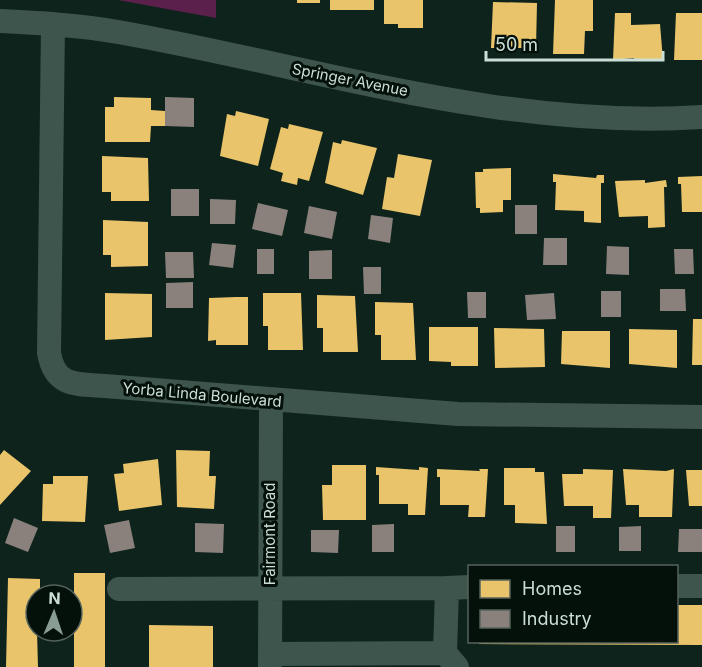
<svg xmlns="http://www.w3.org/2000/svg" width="702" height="667" font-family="Inter,sans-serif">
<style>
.green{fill:#5b204b}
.homes{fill:#e9c46a}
.industry{fill:#8a817c}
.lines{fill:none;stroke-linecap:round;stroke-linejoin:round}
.minor{stroke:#3e554d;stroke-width:24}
.labels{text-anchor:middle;stroke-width:6;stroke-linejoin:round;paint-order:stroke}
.street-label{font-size:15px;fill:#ccdfd6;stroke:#04110b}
</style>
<rect width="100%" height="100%" fill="#0e231c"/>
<path class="green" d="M118 0H216V18Z"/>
<path class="homes" d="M297 0H320V3H297Z
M330 0H374V10H330Z
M384 0H423V28H398V24H384Z
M555 0H593V31H585L584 54H553Z
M493 2 537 3 536 48H491Z
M615 13H631V25L660 24 663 60H634V58L613 60Z
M676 13H702V60H674Z
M114 97 151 98V110L165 111V126H151L150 142H105V107H114Z
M236 111 269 119 258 166 220 156 227 114 235 116Z
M289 124 323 132 309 181 298 178 297 185 281 181 283 173 270 169 281 127 288 129Z
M342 140 377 148 363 195 325 183 333 142 341 144Z
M398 154 432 160 420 216 382 209 387 177 394 178Z
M102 156 148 158 149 201H111V192H102Z
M511 168V200H503V212L480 213V208H476L475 172H483V169Z
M553 174 596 178 597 175H604V183H601V223L584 222V211L555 210 556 182H553Z
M702 176V212H682L681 184H678V177Z
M645 180V183L666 180 667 187H664L665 227 648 228V216L619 217 615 181Z
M103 220 148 222V266L111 267V255H103Z
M105 293 152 294V337L105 340Z
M263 293H301L303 350H268V326H263Z
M317 295 355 296 358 352H323V328H317Z
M236 297H248V345H216V340L208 341 209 298Z
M375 302 413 303 416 360H381V335H375Z
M693 319H702V365H692Z
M429 327H478V366H451V362L429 361Z
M494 328 544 329 545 367 495 368Z
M629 329 677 330V368L629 364Z
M562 331H610V368L561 364Z
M4 450 31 471 0 505V455Z
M176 450 210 451 209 476H216L214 509 177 507Z
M158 459 162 505 119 511 114 474 124 473 123 464Z
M332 465H366V520H323L322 485H332Z
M376 467 419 470V467L428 468 425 515H408V504H379V475H376Z
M504 468H535V472H544L547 524 515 523V505H504Z
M437 469 480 471 479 469H488L485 517H468L469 505H440V477H437Z
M583 469 613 470 611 518H593V506H564L562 474H583Z
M623 469 666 471 674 469 672 517H639V505H626Z
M686 470H702V506H689Z
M53 476H88L85 522 42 521 43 484H53Z
M74 573H105V667H74Z
M8 578 40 579V595H36L38 667H6Z
M676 605H702V645L479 644V642H676Z
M149 625 213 626V667H149Z"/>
<path class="industry" d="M165 97 194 98V127L165 126Z
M171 189H199V216H171Z
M210 199 236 200 235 224H210Z
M258 203 288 210 282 236 252 229Z
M515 205H537V234H515Z
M309 206 337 212 332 239 304 233Z
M371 215 393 218 390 243 368 239Z
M544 238H567V265H543Z
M212 243 236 245 233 268 209 265Z
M607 246 629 247V275L606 274Z
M257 249H274V274H257Z
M674 249H693L694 274H675Z
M332 250V279H309V251Z
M165 252H193L194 278H166Z
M363 267H381V294H364Z
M193 282V308H166V283Z
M660 289H685L686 311H660Z
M601 291H621V317H601Z
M467 292H486V318H468Z
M554 293 556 319 527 320 525 295Z
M14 518 38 528 28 552 5 543Z
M129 520 135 548 110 553 104 525Z
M195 523 224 524 223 553 195 552Z
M394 524V552H372V525Z
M556 526H575V552H556Z
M641 526V551H619V527Z
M679 529H702V552H678Z
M311 530H339L338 553 311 552Z"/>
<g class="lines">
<path class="minor" d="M0 21C39 23 79 25 118 32 311 66 503 130 702 117
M53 24 49 353C55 387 76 384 105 386L458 414 702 417
M676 586H702
M119 589 447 588
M270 654 445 653
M270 667 271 401
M457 667 445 653 447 588 470 587"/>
</g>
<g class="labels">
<g class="street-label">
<text transform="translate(350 80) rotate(11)" y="5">Springer Avenue</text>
<text transform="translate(202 395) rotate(5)" y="5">Yorba Linda Boulevard</text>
<text transform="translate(270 534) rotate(-90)" y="5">Fairmont Road</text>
</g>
</g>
<rect x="468" y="565" width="210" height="78" fill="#04110b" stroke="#54635c" stroke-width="1.5"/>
<rect x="480" y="580" width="30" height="18" fill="#e9c46a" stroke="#54635c" stroke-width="1.5"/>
<text x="522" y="595" font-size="18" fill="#ccdfd6">Homes</text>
<rect x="480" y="610" width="30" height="18" fill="#8a817c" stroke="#54635c" stroke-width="1.5"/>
<text x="522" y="625" font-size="18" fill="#ccdfd6">Industry</text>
<g transform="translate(54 613) rotate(2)"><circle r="28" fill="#04110b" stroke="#54635c" stroke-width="1.5"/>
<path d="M0-4.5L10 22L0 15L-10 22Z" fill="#8a9d95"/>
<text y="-9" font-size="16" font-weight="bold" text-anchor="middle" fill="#ccdfd6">N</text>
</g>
<path d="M486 51v9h177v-9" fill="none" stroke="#ccdfd6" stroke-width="3"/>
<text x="495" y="51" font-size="18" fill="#ccdfd6" stroke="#04110b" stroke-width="4.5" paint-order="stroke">50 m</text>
</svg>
